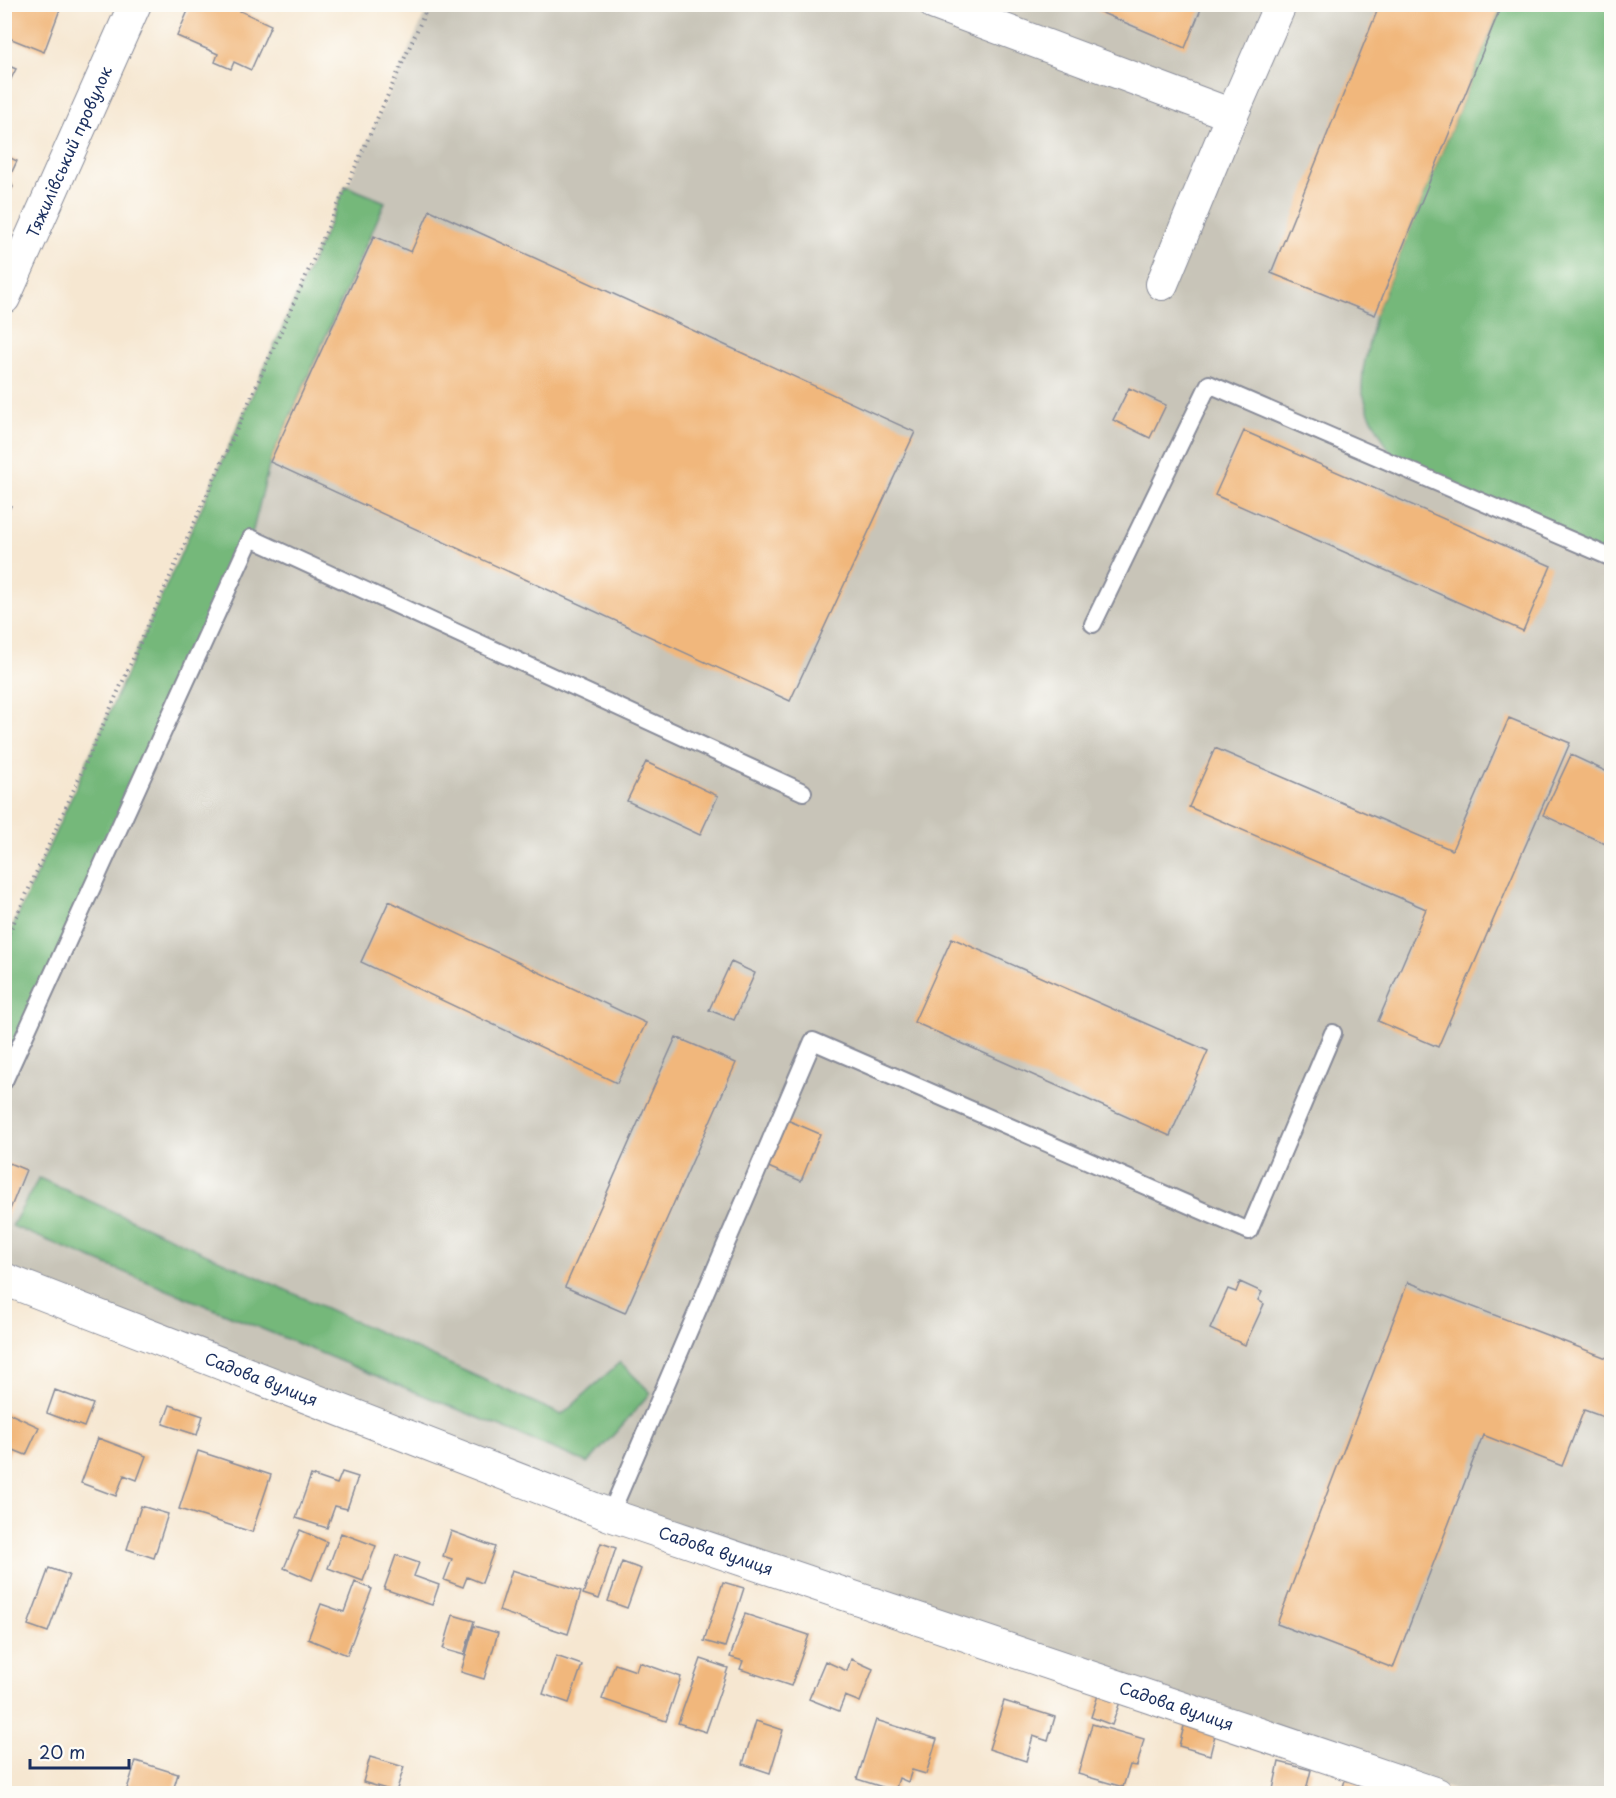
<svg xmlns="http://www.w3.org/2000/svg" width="1616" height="1798" font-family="'Playpen Sans',sans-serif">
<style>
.industrial{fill:#c8c4b8}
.forest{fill:#75b87a;stroke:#48746c;stroke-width:1.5}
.building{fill:#f1b77c}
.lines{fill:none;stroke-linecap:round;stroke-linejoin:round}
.lane-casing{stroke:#888b98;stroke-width:20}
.street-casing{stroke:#888b98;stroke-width:34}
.path{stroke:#888b98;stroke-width:4;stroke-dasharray:1.5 4.5;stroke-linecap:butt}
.lane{stroke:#fff;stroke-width:16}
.street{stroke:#fff;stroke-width:32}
.labels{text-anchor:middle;stroke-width:5;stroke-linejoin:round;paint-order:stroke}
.street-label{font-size:16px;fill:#1b2f5e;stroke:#fdfcf7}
</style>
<rect width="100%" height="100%" fill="#fdfcf7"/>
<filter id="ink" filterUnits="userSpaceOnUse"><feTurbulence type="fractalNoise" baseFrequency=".0167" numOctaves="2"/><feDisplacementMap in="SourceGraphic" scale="12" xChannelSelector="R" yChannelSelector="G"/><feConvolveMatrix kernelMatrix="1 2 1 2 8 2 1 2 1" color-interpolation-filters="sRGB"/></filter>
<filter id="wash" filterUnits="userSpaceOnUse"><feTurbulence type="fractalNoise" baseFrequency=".008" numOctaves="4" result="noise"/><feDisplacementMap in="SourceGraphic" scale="24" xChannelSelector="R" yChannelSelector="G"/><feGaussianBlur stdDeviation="1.35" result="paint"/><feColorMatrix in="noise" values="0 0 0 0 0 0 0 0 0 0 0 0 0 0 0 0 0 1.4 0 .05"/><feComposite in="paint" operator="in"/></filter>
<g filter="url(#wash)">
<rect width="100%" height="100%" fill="#f6e7d1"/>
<path class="industrial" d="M429 5H1611V1793H1462L610 1515 5 1279V944Z"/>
<path class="forest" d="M1502 5H1611V558L1397 465 1369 413 1362 390 1363 370 1375 315Z
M346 186 385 202 270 462 251 538 5 1081V944Z
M39 1178 562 1415 620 1362 651 1393 588 1463 12 1226Z"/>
<g id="blocks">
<path class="building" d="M11 4H62L44 52 4 36V21Z
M191 4H225L271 25 251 70 234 62 231 69 215 62 218 54 177 36Z
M1081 4H1203L1185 48Z
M1380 4H1502L1375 315 1271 273Z
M4 64 16 69 4 93Z
M4 155 17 161 9 178 13 187 4 202Z
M430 210 915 432 790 701 270 462 374 236 411 252Z
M1129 388 1166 405 1150 438 1113 420Z
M1244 431 1551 566 1523 631 1215 495Z
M4 503 11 506 4 520Z
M1509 718 1570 743 1438 1047 1378 1021 1426 909 1189 807 1215 748 1452 850Z
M1571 755 1612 774V847L1543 815Z
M646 762 718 796 700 835 627 801Z
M389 901 646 1023 617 1083 361 962Z
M952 938 1208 1051 1170 1136 914 1022Z
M731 962 755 973 734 1020 709 1010Z
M676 1037 736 1063 625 1313 565 1287Z
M785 1119 820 1134 801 1181 766 1166Z
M4 1161 26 1170 5 1222H4Z
M1240 1282 1262 1292 1258 1300 1264 1304 1245 1345 1210 1329 1228 1289 1236 1292Z
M1408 1282 1612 1360V1420L1584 1410 1562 1466 1483 1435 1393 1668 1277 1624Z
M55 1390 93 1404 84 1427 47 1413Z
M170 1405 203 1416 197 1435 163 1424Z
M4 1411 39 1427 26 1455 11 1449 4 1464Z
M98 1438 146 1456 137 1480 124 1475 116 1496 81 1483Z
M198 1451 271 1475 252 1532 179 1509Z
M342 1472 358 1477 347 1509 335 1506 327 1528 296 1518 311 1475 337 1484Z
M141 1506 168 1514 154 1558 127 1549Z
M300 1530 327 1542 312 1580 284 1568Z
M451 1531 495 1547 482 1583 467 1577 463 1587 444 1580 452 1559 443 1556Z
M341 1533 376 1546 363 1581 328 1568Z
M601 1543 616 1548 599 1599 583 1594Z
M396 1555 419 1563 414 1576 439 1585 432 1605 384 1589Z
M622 1562 641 1569 627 1608 608 1601Z
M49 1568 69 1575 48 1632 28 1625Z
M512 1570 581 1592 568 1634 499 1611Z
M355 1582 372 1589 347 1655 308 1639 321 1604 344 1612Z
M723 1582 744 1588 725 1647 704 1641Z
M745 1614 809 1635 791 1686 740 1669 743 1661 730 1657Z
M453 1615 474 1621 464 1655 443 1649Z
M474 1626 498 1633 484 1679 461 1672Z
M556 1656 582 1665 569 1703 543 1694Z
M701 1659 728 1668 706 1732 678 1723Z
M851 1659 873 1669 860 1702 845 1696 839 1711 809 1699 825 1661 847 1671Z
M639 1662 681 1677 666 1721 602 1699 615 1664 636 1671Z
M1099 1692 1121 1699 1112 1725 1091 1717Z
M1004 1701 1055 1717 1048 1741 1033 1736 1026 1761 989 1749Z
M876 1720 937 1739 926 1774 912 1770 908 1782 899 1778 895 1791 857 1779Z
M756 1721 783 1730 770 1773 743 1764Z
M1185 1722 1216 1731 1210 1755 1179 1746Z
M1092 1724 1144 1739 1137 1766 1130 1765 1123 1787 1078 1774Z
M370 1757 404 1767 396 1792 363 1782Z
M136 1761 178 1774 172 1794 126 1792Z
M1279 1762 1311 1770 1306 1790 1300 1789 1298 1794H1272Z
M1347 1773 1363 1778 1359 1794H1341Z
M1238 1787 1259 1793V1794H1236Z"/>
</g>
</g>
<g filter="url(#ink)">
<use href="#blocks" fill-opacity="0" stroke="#888b98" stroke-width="1.5"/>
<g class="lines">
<defs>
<path id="lane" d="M1093 624 1209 384 1612 558
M4 1081 251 538 803 792
M610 1515 813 1041 1249 1231 1333 1033"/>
<g id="street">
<path d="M935 4 1232 115 1280 5"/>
<path d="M1162 284 1232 115"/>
<path id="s1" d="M4 298 135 4"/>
<path id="s2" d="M4 1279 610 1515 1437 1794"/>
</g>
</defs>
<use href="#lane" class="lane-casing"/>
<use href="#street" class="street-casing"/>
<path class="path" d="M4 944 429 4"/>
<use href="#lane" class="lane"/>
<use href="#street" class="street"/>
</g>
</g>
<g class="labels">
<g class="street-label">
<text dy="6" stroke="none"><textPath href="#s1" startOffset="160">Тяжилівський провулок</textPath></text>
<text dy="6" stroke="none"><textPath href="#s2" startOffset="276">Садова вулиця</textPath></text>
<text dy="6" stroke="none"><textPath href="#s2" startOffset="762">Садова вулиця</textPath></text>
<text dy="6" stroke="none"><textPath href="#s2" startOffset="1248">Садова вулиця</textPath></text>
</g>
</g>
<rect width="1616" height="1798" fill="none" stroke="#fdfcf7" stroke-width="24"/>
<path d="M30 1759v9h99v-9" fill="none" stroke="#1b2f5e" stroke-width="3"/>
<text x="39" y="1759" font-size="18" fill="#1b2f5e" stroke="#fdfcf7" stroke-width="4.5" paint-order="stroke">20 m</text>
</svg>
